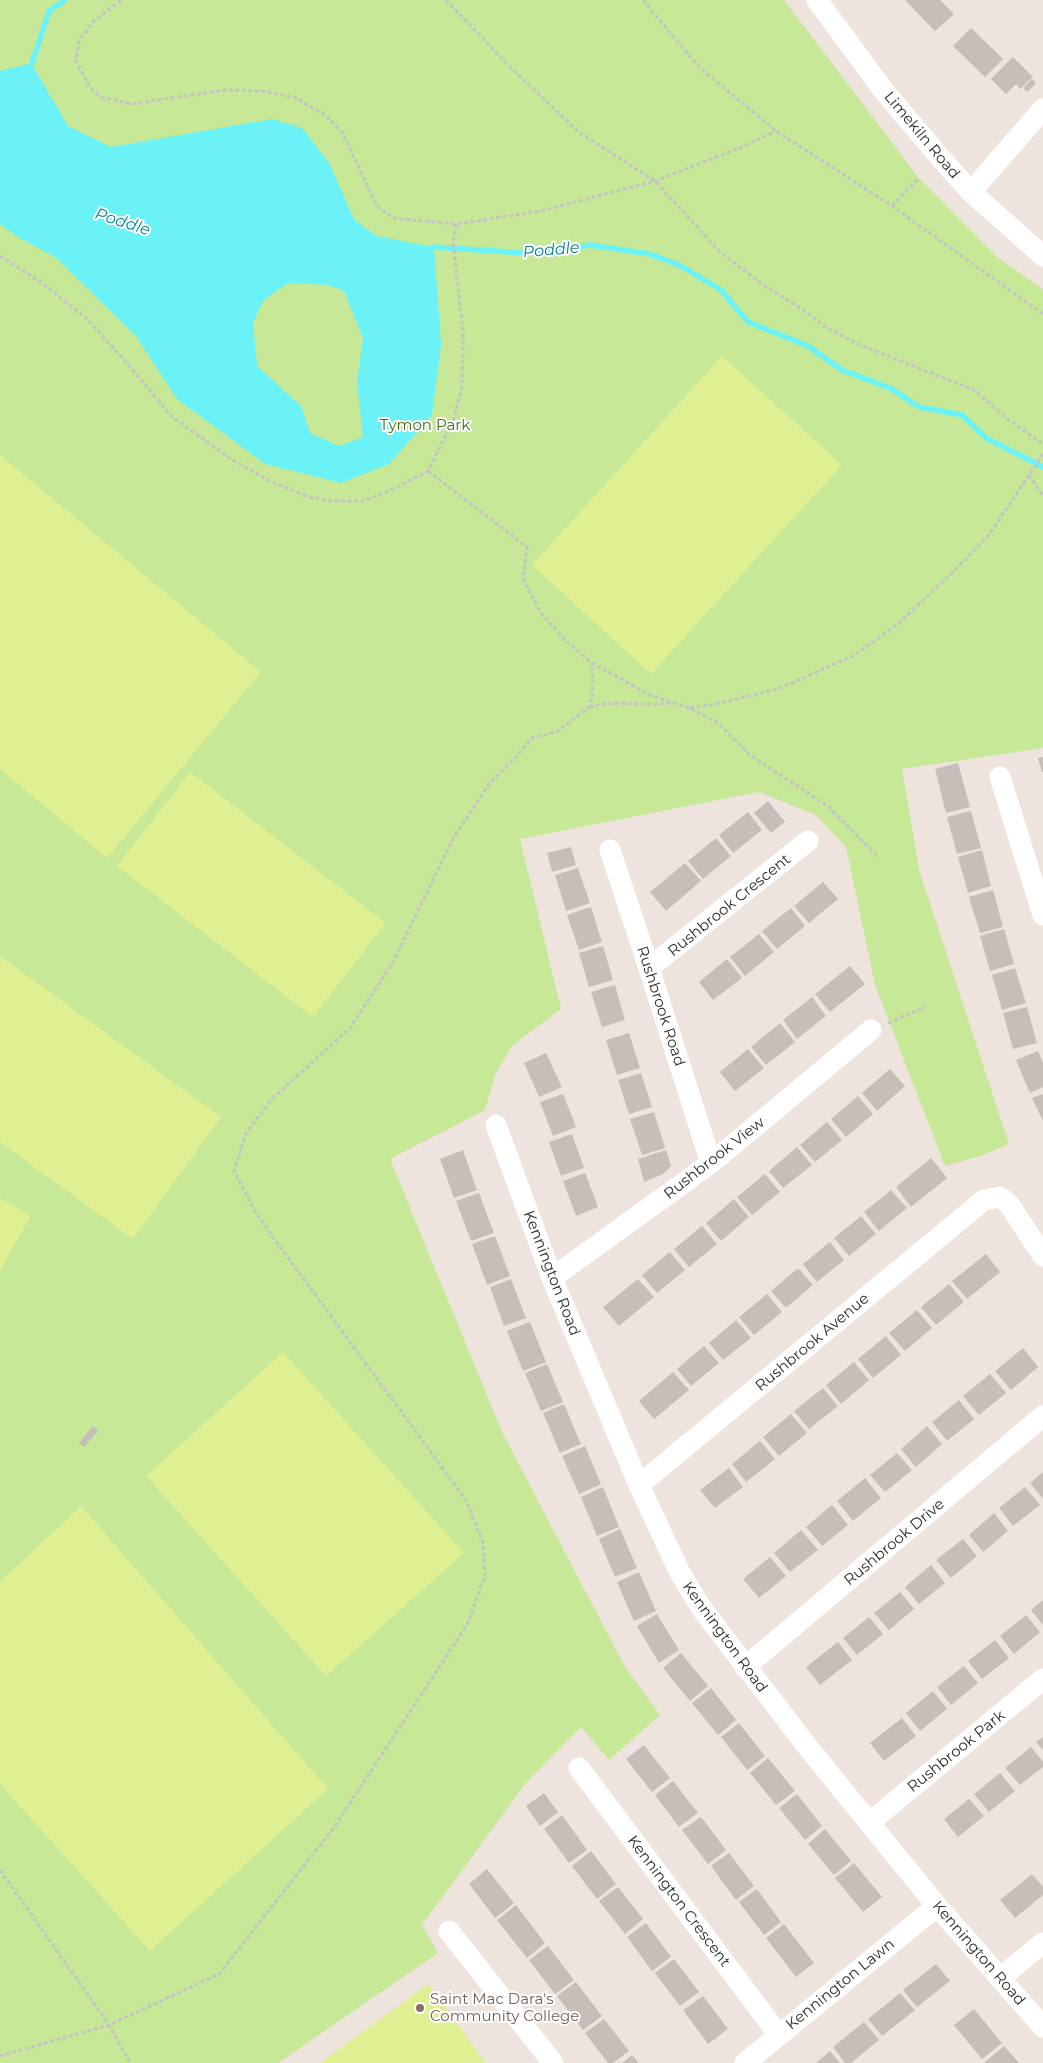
<svg xmlns="http://www.w3.org/2000/svg" width="1043" height="2063" font-family="Montserrat,sans-serif">
<style>
.green{fill:#c6e897}
.pitch{fill:#def092}
.water{fill:#6bf2f7;fill-rule:evenodd}
.lines{fill:none;stroke-linecap:round;stroke-linejoin:round}
.stream{stroke:#6bf2f7;stroke-width:5.5}
.building{fill:#c6bfb9}
.path{stroke:#c4c4c4;stroke-width:3;stroke-dasharray:4 2.5;stroke-linecap:butt}
.minor{stroke:#fff;stroke-width:21}
.education-dot{fill:#8d6e63;stroke:#fff;stroke-width:2}
.labels{text-anchor:middle;stroke-width:4;stroke-linejoin:round;paint-order:stroke}
.street-label{font-size:15px;fill:#2c2c2c;stroke:#fff}
.park-label{font-size:15px;fill:#3d6f16;stroke:#fff}
.education-label{font-size:15px;fill:#785e54;stroke:#fff;text-anchor:start}
.water-label{font-size:16px;font-style:italic;fill:#078191;stroke:#fff}
</style>
<rect width="100%" height="100%" fill="#efe3de"/>
<path class="green" d="M0 0H784L919 178 997 257 1043 289V748L902 769 920 873 1009 1144 980 1156 945 1166 875 985 846 847 816 815 759 792 520 839 561 1009 513 1045 496 1073 485 1110 390 1159 502 1432 625 1667 660 1715 609 1760 581 1727 526 1783 422 1925 438 1953 278 2063H0Z"/>
<path class="pitch" d="M722 356 842 465 651 674 532 565Z
M0 455 261 672 107 858 0 769Z
M190 772 386 923 313 1017 117 866Z
M0 956 221 1117 133 1239 0 1142Z
M0 1198 31 1216 0 1270Z
M283 1352 464 1553 326 1676 146 1476Z
M81 1506 328 1789 150 1951 0 1784V1582Z
M428 1984 486 2063H320Z"/>
<path class="water" d="M31 63 68 126 111 147 272 119 302 128 329 163 354 219 376 236 434 247 441 344 432 415 389 464 341 483 265 464 177 399 136 336 55 257 18 237 0 224V71ZM288 283 328 285 344 291 363 338 357 382 363 437 339 446 310 433 301 406 257 366 253 322 264 300Z"/>
<g class="lines">
<path class="stream" d="M30 69 49 11 65 0
M429 250 434 247 525 253 590 245 650 254 681 266 721 290 748 322 808 346 842 370 892 389 919 407 962 415 986 438 1043 467"/>
</g>
<path class="building" d="M905 0H940L954 14 935 31Z
M971 28 1003 59 985 77 953 46Z
M1013 57 1033 77 1020 89 1016 84 1006 94 991 79Z
M1032 79 1036 83 1027 92 1023 88Z
M1043 757V772H1042L1038 758Z
M958 763 970 807 946 813 935 769Z
M768 801 785 822 771 833 754 813Z
M971 811 981 848 957 854 947 817Z
M748 812 762 830 733 853 719 835Z
M716 838 731 856 703 879 688 861Z
M571 847 576 865 552 872 547 853Z
M982 850 991 886 968 893 958 857Z
M685 863 701 881 666 911 650 892Z
M578 868 590 903 566 911 555 875Z
M823 882 838 899 809 923 794 906Z
M993 890 1003 927 980 933 969 897Z
M591 907 602 942 579 950 567 915Z
M791 908 805 926 777 949 762 931Z
M1004 929 1014 964 990 971 980 936Z
M759 934 774 952 745 976 730 957Z
M603 946 613 980 589 987 579 953Z
M727 959 742 978 713 1000 699 982Z
M850 966 865 984 830 1012 815 994Z
M1015 968 1026 1003 1002 1010 992 975Z
M615 985 625 1020 602 1027 591 992Z
M812 997 826 1016 797 1039 783 1020Z
M1027 1007 1037 1043 1013 1049 1003 1013Z
M780 1023 795 1042 766 1065 751 1047Z
M629 1033 640 1068 617 1075 606 1040Z
M748 1049 764 1068 735 1091 720 1072Z
M1038 1051 1043 1063V1087L1030 1093 1016 1060Z
M546 1053 562 1087 539 1097 524 1063Z
M890 1069 905 1086 877 1111 862 1093Z
M641 1073 652 1107 629 1114 618 1080Z
M563 1094 576 1127 553 1136 540 1102Z
M1043 1094V1121L1032 1098Z
M858 1096 873 1114 846 1137 831 1119Z
M654 1112 665 1148 642 1155 630 1119Z
M827 1122 842 1140 815 1162 800 1145Z
M572 1134 584 1168 561 1176 549 1142Z
M797 1147 812 1165 783 1188 769 1171Z
M463 1150 477 1190 454 1198 440 1159Z
M666 1150 671 1166 663 1174 644 1182 638 1159Z
M931 1158 947 1178 911 1207 896 1187Z
M585 1173 598 1207 576 1216 563 1181Z
M765 1174 780 1192 752 1215 737 1197Z
M891 1190 907 1208 879 1231 864 1212Z
M479 1193 494 1233 471 1241 456 1201Z
M734 1199 749 1217 721 1241 706 1223Z
M861 1216 876 1234 849 1256 834 1238Z
M702 1226 717 1244 689 1267 674 1249Z
M495 1236 510 1276 487 1285 472 1244Z
M830 1242 844 1260 817 1282 803 1264Z
M670 1252 685 1270 657 1293 642 1275Z
M986 1254 1000 1272 967 1299 952 1281Z
M798 1268 813 1285 786 1308 771 1291Z
M511 1279 526 1318 504 1326 490 1287Z
M638 1279 654 1297 619 1326 603 1307Z
M949 1284 964 1302 936 1325 921 1307Z
M767 1294 782 1312 754 1335 739 1317Z
M917 1310 932 1328 905 1351 889 1333Z
M736 1320 751 1338 723 1360 709 1343Z
M530 1322 546 1362 523 1371 507 1331Z
M886 1336 901 1355 873 1378 858 1359Z
M704 1346 719 1363 691 1386 677 1369Z
M1023 1348 1038 1367 1011 1390 995 1371Z
M854 1362 869 1380 841 1404 826 1385Z
M547 1364 563 1402 541 1411 525 1373Z
M673 1372 689 1390 654 1419 639 1401Z
M990 1374 1006 1393 979 1415 963 1396Z
M823 1388 838 1406 809 1429 794 1411Z
M959 1400 974 1419 947 1441 932 1422Z
M564 1404 581 1444 560 1453 543 1413Z
M791 1414 807 1433 779 1456 763 1437Z
M93 1426 98 1431 84 1447 79 1443Z
M927 1426 942 1444 916 1467 901 1449Z
M760 1441 775 1459 746 1482 732 1464Z
M585 1446 601 1484 579 1494 562 1456Z
M897 1453 912 1470 885 1492 870 1475Z
M729 1468 743 1487 715 1508 700 1490Z
M1043 1472V1499L1030 1483Z
M865 1478 881 1498 853 1521 837 1501Z
M603 1487 619 1527 597 1536 581 1497Z
M1025 1487 1040 1505 1013 1526 999 1508Z
M832 1505 848 1525 822 1546 806 1527Z
M994 1513 1008 1531 983 1552 969 1535Z
M620 1529 637 1568 615 1577 599 1539Z
M801 1530 818 1550 790 1572 774 1553Z
M963 1539 977 1556 951 1578 936 1560Z
M770 1557 786 1576 759 1598 743 1579Z
M931 1565 945 1583 919 1604 905 1587Z
M639 1572 656 1611 634 1621 617 1582Z
M900 1592 914 1609 889 1630 874 1613Z
M1043 1600V1625L1031 1610Z
M657 1614 679 1650 659 1663 637 1626Z
M1026 1615 1040 1632 1014 1654 1000 1636Z
M869 1617 883 1634 857 1655 843 1638Z
M995 1640 1009 1658 982 1679 968 1661Z
M838 1642 852 1660 820 1685 806 1667Z
M681 1653 708 1686 690 1701 663 1668Z
M964 1666 978 1683 951 1705 937 1687Z
M711 1688 736 1720 718 1735 692 1703Z
M933 1691 947 1709 920 1731 906 1713Z
M902 1718 916 1736 884 1761 870 1743Z
M739 1723 765 1756 747 1770 721 1737Z
M1043 1737V1750L1036 1742Z
M644 1745 670 1778 652 1792 626 1759Z
M1031 1747 1043 1762V1767L1020 1785 1005 1768Z
M768 1758 795 1791 776 1805 750 1773Z
M1000 1773 1015 1791 989 1812 974 1794Z
M673 1781 698 1813 679 1827 655 1795Z
M544 1793 558 1812 540 1826 526 1806Z
M797 1794 822 1826 805 1840 779 1808Z
M969 1799 984 1816 958 1837 944 1819Z
M562 1815 587 1850 569 1863 544 1829Z
M701 1817 726 1850 708 1864 682 1830Z
M825 1829 851 1861 834 1875 808 1844Z
M591 1851 616 1884 597 1899 572 1866Z
M729 1853 754 1886 736 1900 711 1866Z
M854 1863 882 1897 863 1912 835 1878Z
M487 1869 514 1903 495 1918 469 1884Z
M1032 1874 1043 1887V1895L1015 1918 1000 1900Z
M618 1887 643 1919 625 1934 599 1901Z
M757 1889 781 1922 764 1935 739 1902Z
M516 1905 545 1943 527 1958 497 1920Z
M646 1923 671 1957 652 1971 627 1937Z
M784 1924 814 1963 796 1977 766 1938Z
M548 1946 574 1980 555 1994 529 1960Z
M674 1959 699 1992 680 2006 655 1973Z
M936 1964 950 1981 917 2007 903 1990Z
M576 1982 602 2016 583 2030 557 1996Z
M900 1993 915 2010 882 2036 868 2019Z
M703 1996 728 2029 708 2044 683 2010Z
M974 2009 1002 2043 982 2059 954 2025Z
M604 2019 629 2051 613 2063H608L585 2033Z
M864 2022 879 2040 851 2063H845L833 2047Z
M1004 2046 1019 2063H984Z
M830 2051 840 2063H816Z
M632 2055 639 2063H622Z"/>
<g class="lines">
<path class="path" d="M121 0 94 21 79 41 76 61 89 86 101 97 131 104 225 90 263 91 294 97 325 115 342 132 377 206 393 218 456 224 541 211 655 181 740 148 776 131
M446 0 511 68 580 133 655 181 720 252 766 287 802 309 825 327 860 345 974 390 1009 420 1043 444
M643 0 699 67 776 131 892 206 1043 314
M892 206 919 178
M0 256 41 282 86 318 127 363 171 416 231 459 272 482 306 496 330 501H363L389 491 428 471 453 421 462 387 463 331 453 243 456 224
M428 471 527 547 523 579 541 613 565 640 592 663 650 695 690 708 718 723 750 755 829 807 878 857
M1029 475 1043 496
M589 707C616 699 643 707 671 703
M690 708 720 703 778 689 853 656 898 624 954 571 989 535 1043 454
M888 1023 926 1007
M0 1870 109 2025 130 2063
M0 2056 109 2025 219 1974 333 1829 467 1625 485 1576 483 1543 466 1500 278 1244 256 1213 234 1171 246 1133 272 1099 350 1028 393 962 454 837 489 784 517 756 532 738 558 731 589 707 593 692 592 663"/>
<path class="minor" d="M817 0 884 91 938 155 971 192 1043 256
M971 192 1043 109
M1000 777 1043 915
M610 850 649 968 711 1163
M649 968 808 841
M496 1125 552 1278 639 1485 680 1573 702 1609 810 1750 937 1906 1043 2027
M552 1278 711 1163 871 1030
M639 1485 984 1200 1000 1197 1009 1204 1043 1256
M745 1667 1043 1416
M579 1768 778 2034
M869 1823 1043 1679
M449 1931 553 2063
M1000 1978 1043 1943
M745 2063 937 1906"/>
</g>
<circle class="education-dot" cx="420" cy="2008" r="5"/>
<g class="labels">
<g class="street-label">
<text transform="translate(922 135) rotate(50)" y="5">Limekiln Road</text>
<text transform="translate(729 905) rotate(-39)" y="5">Rushbrook Crescent</text>
<text transform="translate(661 1006) rotate(72)" y="5">Rushbrook Road</text>
<text transform="translate(714 1158) rotate(-38)" y="5">Rushbrook View</text>
<text transform="translate(552 1273) rotate(69)" y="5">Kennington Road</text>
<text transform="translate(812 1342) rotate(-40)" y="5">Rushbrook Avenue</text>
<text transform="translate(894 1542) rotate(-40)" y="5">Rushbrook Drive</text>
<text transform="translate(725 1637) rotate(54)" y="5">Kennington Road</text>
<text transform="translate(956 1751) rotate(-39)" y="5">Rushbrook Park</text>
<text transform="translate(679 1901) rotate(53)" y="5">Kennington Crescent</text>
<text transform="translate(979 1953) rotate(49)" y="5">Kennington Road</text>
<text transform="translate(840 1984) rotate(-39)" y="5">Kennington Lawn</text>
</g>
<g class="park-label">
<text x="425" y="430">Tymon Park</text>
</g>
<g class="education-label">
<text x="430" y="2004">Saint Mac Dara's<tspan x="430" dy="17">Community College</tspan></text>
</g>
<g class="water-label">
<text transform="translate(123 221) rotate(18)" y="6">Poddle</text>
<text transform="translate(551 249) rotate(-5)" y="6">Poddle</text>
</g>
</g>
</svg>
